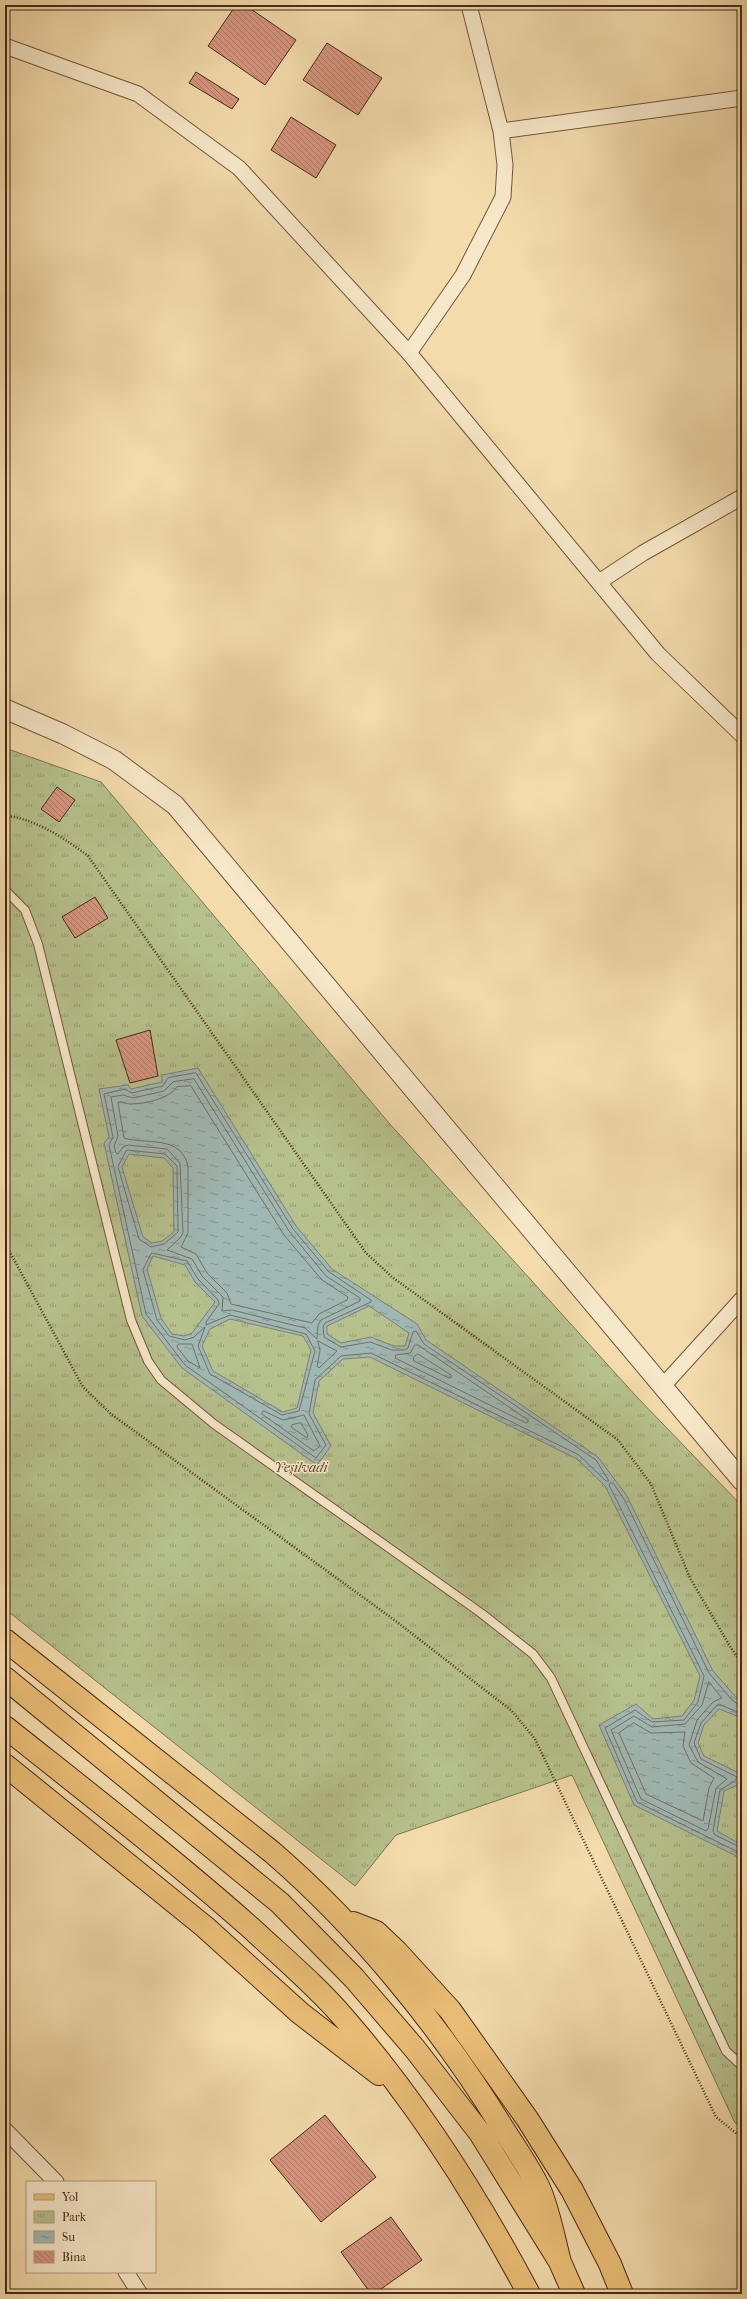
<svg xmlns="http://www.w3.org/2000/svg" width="747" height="2299" font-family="'IM FELL French Canon',serif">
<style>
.park{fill:url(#park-tufts);stroke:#807550}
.water{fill:url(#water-ripples);stroke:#7d7f73;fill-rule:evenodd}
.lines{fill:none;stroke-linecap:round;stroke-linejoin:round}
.shore{stroke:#747063;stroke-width:1}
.building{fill:url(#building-back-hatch);stroke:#492912}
.service-casing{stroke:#745638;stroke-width:10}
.minor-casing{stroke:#745638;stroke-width:17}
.tertiary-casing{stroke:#745638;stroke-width:21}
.primary-casing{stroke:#492912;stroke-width:24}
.path{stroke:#492912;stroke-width:2.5;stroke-dasharray:1 2;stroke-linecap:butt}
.service{stroke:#f7e8c9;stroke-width:8}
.minor{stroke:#f7e8c9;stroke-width:15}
.tertiary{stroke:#f7e8c9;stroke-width:19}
.primary{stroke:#eabe76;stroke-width:22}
.labels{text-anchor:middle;stroke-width:3;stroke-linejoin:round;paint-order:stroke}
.park-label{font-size:14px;font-style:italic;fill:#5f472b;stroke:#f7e8c9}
</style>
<defs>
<pattern id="park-tufts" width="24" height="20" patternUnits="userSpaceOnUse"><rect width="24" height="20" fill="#b6c18d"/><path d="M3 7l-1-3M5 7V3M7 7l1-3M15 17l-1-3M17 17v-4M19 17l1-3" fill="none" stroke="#969d72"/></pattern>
<pattern id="water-ripples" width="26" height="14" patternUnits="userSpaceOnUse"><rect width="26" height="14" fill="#a0b8b4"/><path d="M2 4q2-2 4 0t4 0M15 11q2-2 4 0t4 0" fill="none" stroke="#849691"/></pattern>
<pattern id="building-back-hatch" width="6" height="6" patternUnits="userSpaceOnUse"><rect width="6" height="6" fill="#d79680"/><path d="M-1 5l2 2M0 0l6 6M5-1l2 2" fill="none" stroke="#b07a67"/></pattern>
</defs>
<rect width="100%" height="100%" fill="#f3dbac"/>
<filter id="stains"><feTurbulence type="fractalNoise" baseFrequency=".005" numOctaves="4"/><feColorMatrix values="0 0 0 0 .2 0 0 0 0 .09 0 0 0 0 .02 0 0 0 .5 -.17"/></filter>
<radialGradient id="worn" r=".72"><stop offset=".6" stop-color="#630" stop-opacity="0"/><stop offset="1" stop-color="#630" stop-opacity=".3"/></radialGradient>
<path class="park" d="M5 748 101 782 389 1123 635 1395 742 1506V2126L735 2123 572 1775 396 1835 355 1886 5 1609Z"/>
<path class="water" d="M198 1068 296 1226 332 1269 417 1324 426 1340 598 1457 627 1496 713 1671 742 1704V1718L719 1709 704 1725 698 1743 704 1756 741 1774 740 1784 724 1791 717 1831 742 1845V1859L634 1805 599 1725 636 1704 653 1719 682 1716 694 1700 700 1676 605 1486 577 1459 370 1357 343 1359 319 1381 313 1413 331 1446 317 1465 182 1368 142 1316 104 1143 109 1137 99 1089 128 1085 131 1089 162 1082V1075ZM129 1154 164 1158 173 1168 174 1232 162 1241 152 1243 143 1237 122 1167ZM153 1256 185 1265 195 1282 215 1302 192 1333 184 1336 172 1334 161 1318 147 1269ZM369 1306 409 1333 405 1346H393L371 1337 341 1343 327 1334V1326ZM230 1319 303 1336 311 1350 297 1408 283 1412 213 1371 202 1346 210 1329Z"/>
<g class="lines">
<path class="shore" d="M196 1073 293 1229 329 1272 371 1300V1302L325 1323 323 1327 324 1337 341 1347 370 1342 392 1350H405L408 1348 413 1332 416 1331 424 1344 596 1460 609 1481H606L579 1455 371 1353 341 1356 315 1380 309 1414 326 1445 316 1458 185 1365 146 1314 109 1145 113 1137 104 1094 125 1089 132 1093 163 1086 168 1078Z
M194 1079 289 1231 326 1276 360 1298V1301L321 1320 318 1325 317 1339 305 1328 232 1310 222 1311 223 1297 202 1276 192 1259 167 1250 180 1238 183 1233 180 1163 167 1149 128 1145 123 1147 118 1154 116 1153 114 1146 118 1136 111 1097 123 1095 133 1098 164 1091 173 1082Z
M191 1086 284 1235 322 1280 348 1297 347 1300 319 1314 312 1323 231 1304 227 1293 207 1273 196 1254 181 1247 188 1233V1167C182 1134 145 1145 124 1138L118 1102C123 1101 126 1104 130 1104 145 1104 169 1099 177 1087Z
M127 1150 165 1154 177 1166 178 1232 164 1244 151 1247 139 1239 118 1167Z
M152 1253 187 1261 198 1279 218 1300 219 1304 206 1322V1325L230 1315 306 1334 315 1351 299 1411 282 1415 210 1374 198 1346 205 1327 194 1337 185 1340 169 1336 157 1320 143 1270Z
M318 1341 337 1351 319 1368 317 1366 320 1351Z
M179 1344H192L200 1368 188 1361 177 1347Z
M415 1345H418L528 1420V1422L526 1423 395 1358 396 1355 410 1353Z
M418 1354 451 1375V1378H449L414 1361 413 1358Z
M264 1411 283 1420 304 1415 320 1446 314 1451 262 1414Z
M301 1423 308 1435 307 1438 291 1427 292 1425Z
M709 1682 722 1698 713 1702 697 1720 689 1745 698 1762 727 1779 716 1788 708 1829 706 1831 641 1799 611 1730 634 1716 652 1727 685 1724 702 1705Z
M742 1707 732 1700 709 1673 624 1499 613 1483H610L609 1485 704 1676 698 1702 684 1720 652 1722 635 1710 605 1728 637 1802 742 1854
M742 1714 721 1705H717L701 1723 694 1743 701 1759 737 1777 735 1781 720 1790 713 1831 715 1835 742 1848
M634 1723 651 1733 685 1732 683 1746 691 1763 714 1778 709 1788 703 1821 646 1794 619 1733Z"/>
</g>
<path class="building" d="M236 5H245L296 40 265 85 208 46Z
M327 43 382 78 358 115 303 80Z
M196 72 239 99 232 109 189 83Z
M291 117 336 145 316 178 271 150Z
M57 787 75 800 59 822 41 809Z
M95 897 108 918 75 938 62 917Z
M150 1030 158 1076 130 1083 116 1040Z
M325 2115 376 2177 321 2222 270 2160Z
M391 2217 422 2260 374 2294H371L341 2252Z"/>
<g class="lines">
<defs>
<path id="service" d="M5 890 25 910 38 944 131 1320 148 1361 161 1380 214 1424 481 1613 533 1654 551 1678 726 2051 742 2066"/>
<path id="minor" d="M5 46 138 94 239 168 409 353 658 654 742 735
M501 131 742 98
M409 353 463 275 503 197 505 165 501 131 469 5
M599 582 643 553 742 497
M662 1387 742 1299
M5 2130 56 2182
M126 2272 140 2294"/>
<path id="tertiary" d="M5 709 63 734 114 760 175 805 742 1481"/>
<path id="primary" d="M5 1640 272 1852C361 1929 440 2026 502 2127 514 2146 528 2166 538 2186 548 2206 554 2240 560 2262
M5 1678 280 1903 354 1978 415 2049 480 2133 560 2262 574 2294
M5 1727C88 1793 172 1858 251 1928 282 1957 317 1986 344 2018 417 2102 477 2196 529 2294
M5 1765 205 1927 300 2013 379 2074
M353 1923 376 1932 397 1952 450 2010 528 2120 572 2190 610 2264 622 2294"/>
</defs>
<use href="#service" class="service-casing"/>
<use href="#minor" class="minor-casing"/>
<use href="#tertiary" class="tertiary-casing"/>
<use href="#primary" class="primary-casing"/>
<path class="path" d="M5 816C32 817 66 839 88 856L366 1253 392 1277 618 1440 651 1484 690 1578 731 1648 742 1663
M5 1243 83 1387 111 1414 393 1619 512 1711 535 1739 716 2117 742 2138"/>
<use href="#service" class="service"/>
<use href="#minor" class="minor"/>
<use href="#tertiary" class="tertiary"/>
<use href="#primary" class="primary"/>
</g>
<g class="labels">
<g class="park-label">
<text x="301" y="1472">Yeşilvadi</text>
</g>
</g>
<rect width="747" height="2299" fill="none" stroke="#f3dbac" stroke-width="20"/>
<rect x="6" y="6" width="735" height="2287" fill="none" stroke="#492912" stroke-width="2"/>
<rect x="10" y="10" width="727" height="2279" fill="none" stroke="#492912"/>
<rect x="26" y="2181" width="130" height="92" fill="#f7e8c9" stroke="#b19c80"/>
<rect x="34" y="2194" width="20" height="6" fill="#eabe76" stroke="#b19c80"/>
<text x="62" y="2201" font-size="12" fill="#492912">Yol</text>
<rect x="34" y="2211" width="20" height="12" fill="url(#park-tufts)" stroke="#b19c80"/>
<text x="62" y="2221" font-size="12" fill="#492912">Park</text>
<rect x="34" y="2231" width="20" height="12" fill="url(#water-ripples)" stroke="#b19c80"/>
<text x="62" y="2241" font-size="12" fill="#492912">Su</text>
<rect x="34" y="2251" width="20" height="12" fill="url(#building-back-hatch)" stroke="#b19c80"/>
<text x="62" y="2261" font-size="12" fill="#492912">Bina</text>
<rect width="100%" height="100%" filter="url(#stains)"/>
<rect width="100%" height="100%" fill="url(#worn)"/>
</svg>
